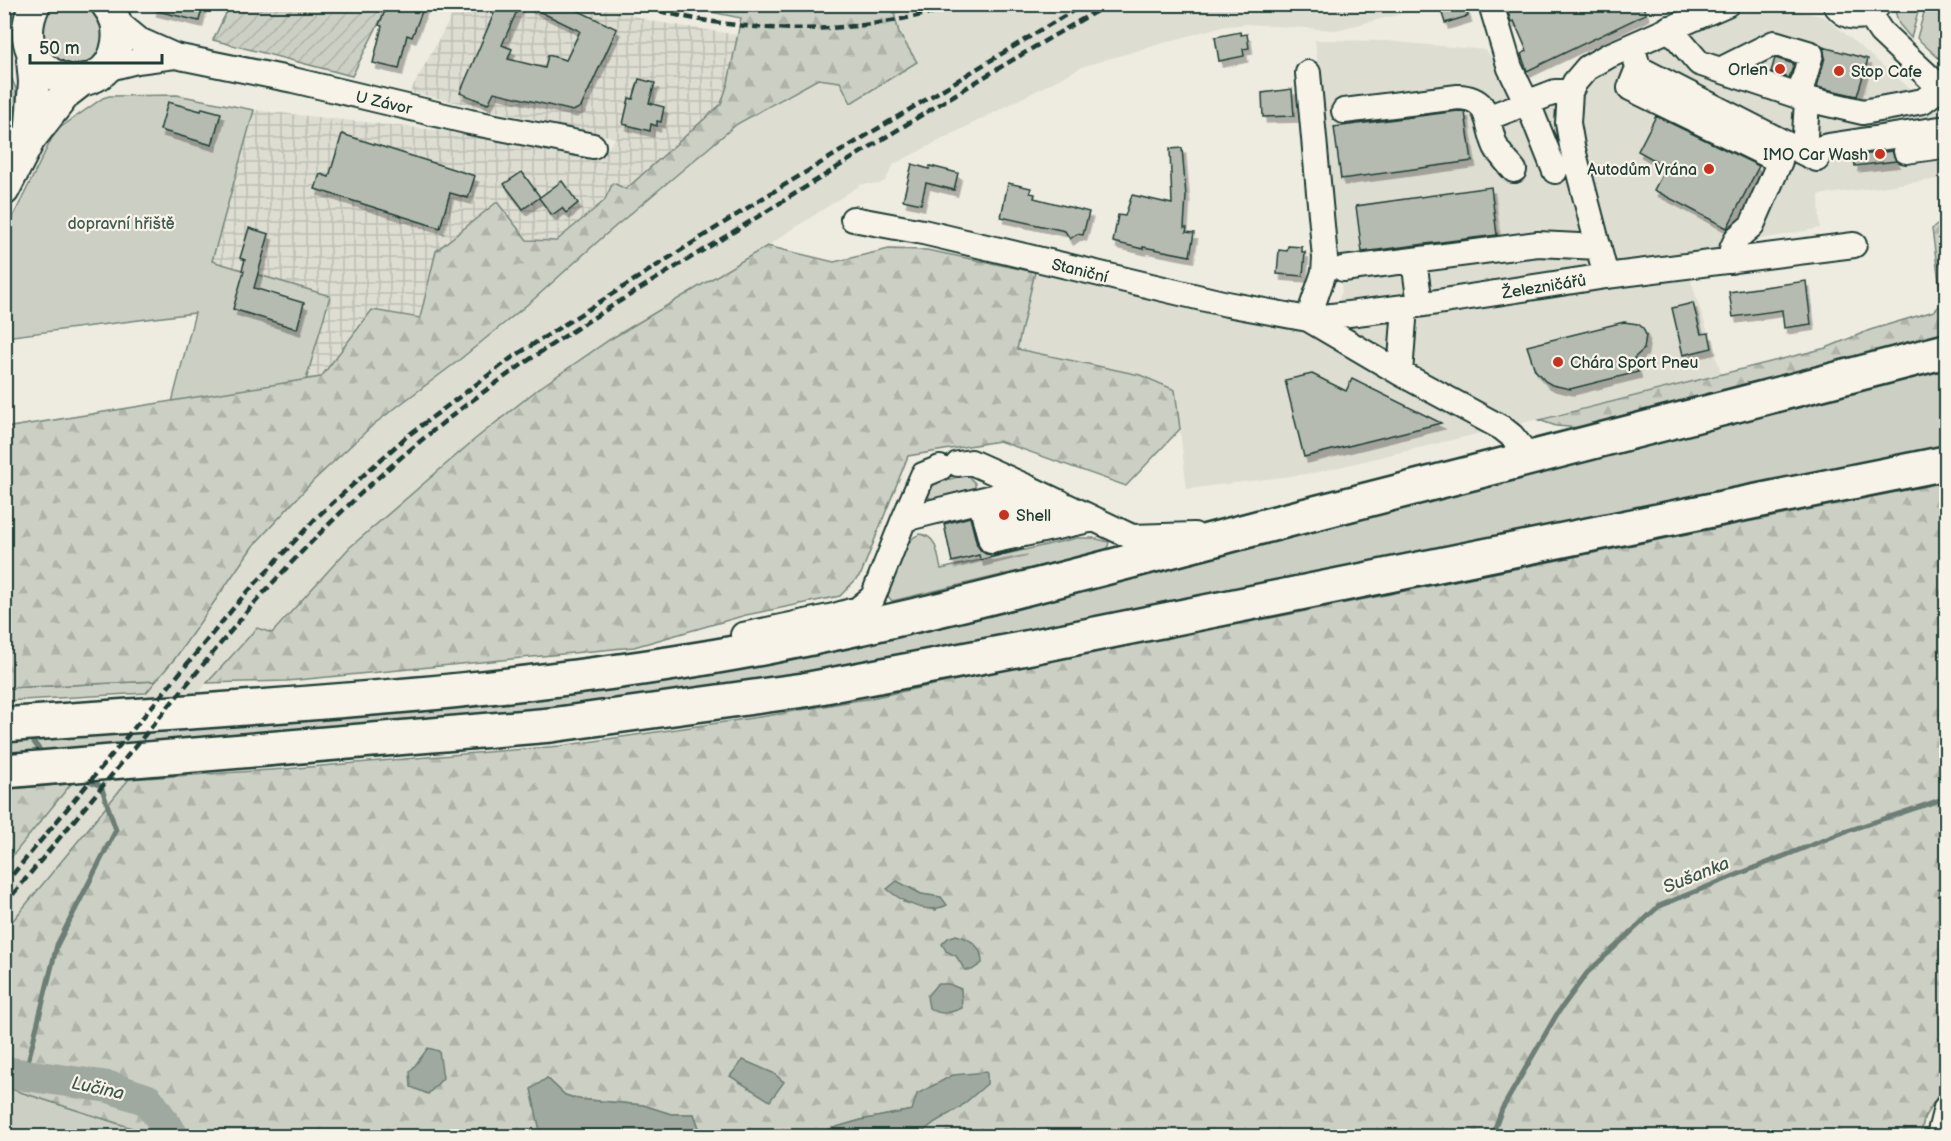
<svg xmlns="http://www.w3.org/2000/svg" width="1951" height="1141" font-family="'Balsamiq Sans',sans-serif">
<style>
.built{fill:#ddddd2}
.industrial{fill:url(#industrial-grid)}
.green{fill:#cccfc4;stroke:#76867c;stroke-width:1.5}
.forest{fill:url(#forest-firs);stroke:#76867c;stroke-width:1.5;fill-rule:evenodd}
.garden{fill:url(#garden-furrows);stroke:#76867c;stroke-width:1.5}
.water{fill:#9fa99f;stroke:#6c7e74;stroke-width:1.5}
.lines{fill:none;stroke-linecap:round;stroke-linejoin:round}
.stream{stroke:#6c7e74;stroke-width:5}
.river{stroke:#9fa99f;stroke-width:32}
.building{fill:#b5bbb0;stroke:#1f3d34;stroke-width:1.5;filter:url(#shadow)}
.minor-casing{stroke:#1f3d34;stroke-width:28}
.major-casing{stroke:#1f3d34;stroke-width:34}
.highway-casing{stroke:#1f3d34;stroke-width:38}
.minor{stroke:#f7f3e8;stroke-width:24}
.major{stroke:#f7f3e8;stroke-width:30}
.highway{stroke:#f7f3e8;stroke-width:33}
.rail{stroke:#1f3d34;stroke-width:4.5;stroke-dasharray:9 4.5;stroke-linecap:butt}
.poi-dot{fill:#c8321e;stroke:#f7f3e8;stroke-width:2}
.labels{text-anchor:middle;stroke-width:4.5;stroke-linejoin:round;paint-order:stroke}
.poi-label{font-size:16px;fill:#1f3d34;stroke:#f7f3e8;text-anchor:end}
.street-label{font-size:16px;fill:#1f3d34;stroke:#f7f3e8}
.park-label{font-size:16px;fill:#425a51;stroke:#f7f3e8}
.water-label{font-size:18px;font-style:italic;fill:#3f584f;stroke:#f7f3e8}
</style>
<defs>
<pattern id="industrial-grid" width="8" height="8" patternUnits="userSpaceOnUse" patternTransform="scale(1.5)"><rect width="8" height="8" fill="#ddddd2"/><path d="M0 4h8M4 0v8" fill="none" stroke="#bdbfb5"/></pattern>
<pattern id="forest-firs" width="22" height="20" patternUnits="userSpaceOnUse" patternTransform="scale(1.5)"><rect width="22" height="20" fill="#cccfc4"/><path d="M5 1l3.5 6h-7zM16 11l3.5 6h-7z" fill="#afb3a9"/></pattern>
<pattern id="garden-furrows" width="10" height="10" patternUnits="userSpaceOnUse" patternTransform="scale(1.5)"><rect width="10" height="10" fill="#cccfc4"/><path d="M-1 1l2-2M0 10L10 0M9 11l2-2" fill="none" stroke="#afb3a9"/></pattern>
<filter id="shadow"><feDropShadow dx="3.5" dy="6" stdDeviation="0" flood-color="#0004"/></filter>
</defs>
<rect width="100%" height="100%" fill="#eeece1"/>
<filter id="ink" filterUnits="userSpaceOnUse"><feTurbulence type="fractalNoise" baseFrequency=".0167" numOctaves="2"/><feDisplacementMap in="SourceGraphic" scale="12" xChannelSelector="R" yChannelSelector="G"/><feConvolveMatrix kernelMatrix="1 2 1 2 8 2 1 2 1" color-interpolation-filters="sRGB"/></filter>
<g filter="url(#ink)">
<path class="built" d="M922 4 1438 5 1336 30 1246 24 1219 27 1084 66 894 164 885 181 879 184H862L767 246 609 340 538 389 474 440 349 548 272 633 257 629 207 683 5 930V866L176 657 253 546 314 480 374 424 458 361 534 299 604 236 737 124 818 79 840 82 851 103 916 63 899 33 894 13Z
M1764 5H1774L1825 17 1946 119V178L1819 195 1820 228 1682 254 1722 375 1314 473 1187 489 1175 390 1017 349 1035 272 1288 327 1321 341 1342 292 1315 40 1386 41 1486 50 1533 113 1676 35Z"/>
<path class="industrial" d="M455 5H602L651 21 750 37 737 103 652 165 627 187 614 184 602 201 556 241 527 240 497 202 437 251 420 319 341 350 321 377 306 380 330 296 212 261 254 110 607 149 616 138 410 92 450 19Z"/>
<path class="green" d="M55 4C64 5 79 2 87 5 109 15 108 60 84 66 75 69 60 64 51 63L38 23 44 13Z
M1893 5H1920L1911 38 1899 24Z
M1926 5H1946V65L1917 38Z
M177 95 254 110 212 261 330 296 306 380 172 402 195 313 5 337 4 235 52 138 61 127 103 98 109 96Z
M1946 362V452L1182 605 658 702 5 756V735L555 691Z
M961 476H968L975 483V488L932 499 928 497 933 484Z
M920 534C938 536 937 555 941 569L1077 538H1093L1109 542 1107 550 892 601 887 595 888 592 909 542 914 537Z
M156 681 146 693 5 701V688Z
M11 1089 157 1136H5L4 1091Z"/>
<path class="forest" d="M677 5H922L894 13 899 33 917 62 851 103 840 82 818 79 737 124 604 236 534 299 458 361 374 424 314 480 253 546 176 657 156 681 5 688V428L321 377 372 310 420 318 436 251 497 202 527 240 556 241 604 201 613 183 626 189 721 104 728 83 741 18Z
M4 60 16 89V121L5 130Z
M1946 218V336L1581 428 1556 426 1539 420 1826 348 1870 330 1934 311 1942 304 1932 229Z
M767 246 834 262 889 249 927 250 1035 272 1017 349 1140 375 1175 390 1180 429 1126 486 999 441 908 456 861 574 840 596 746 615 634 647 287 681 207 683 257 628 272 633 349 548 474 440 538 389 609 340Z
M1946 482V1083L1925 1116 1920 1136H917L935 1122 959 1108 986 1084V1072L913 1110 861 1120 826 1130V1136H685L699 1128 694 1114H671L643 1105 578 1099 565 1095 547 1078 538 1117 541 1136H157L11 1089 5 1091V930L129 779 285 769 560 746 766 716 871 698 1123 645 1271 618ZM909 887 921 894 941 897 936 910 903 902Z
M71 784 5 865V789Z"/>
<path class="garden" d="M230 5H388L352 76 213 40Z"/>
<path class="water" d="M897 881 921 894 941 897 947 905C926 915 904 903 887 889Z
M956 935C971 939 982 946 982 963L972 970H965L956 956 946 951 942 944 948 938Z
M937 984H949L961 989 962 1008C950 1013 940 1016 929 1008L927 996Z
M428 1048 439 1051 443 1078 428 1094 411 1087 410 1072Z
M743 1060 773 1073 784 1082 770 1101 730 1076Z
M987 1072V1084L959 1108 935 1122 917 1136H826V1130L861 1120 912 1110 917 1094 953 1075Z
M547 1078 565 1095 578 1099 643 1105 671 1114H694L699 1128 685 1136H541L531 1089Z"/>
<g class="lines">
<path class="stream" d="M4 701 12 712
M28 734 44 756
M25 1074 57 945 116 830 101 786 82 778
M1492 1136 1502 1109 1557 1014 1587 973 1659 906 1844 832 1946 798"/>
<path class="river" d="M4 1072 109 1087 148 1100 173 1136"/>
</g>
<path class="building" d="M154 4H203L199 21 153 10Z
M388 4H425L412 37 407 35 399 69 373 63 382 26 379 25Z
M498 4H520L502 45 512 49 508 59 545 68 548 55 566 60 580 31 524 4H564L617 29 581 107 573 111 494 92 488 104 460 93Z
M1449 4H1464L1468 16 1445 23 1440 7Z
M1642 4 1646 14 1527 71 1521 54 1527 51 1514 21 1511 22 1506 5Z
M1240 32 1241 35 1247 34 1249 48 1243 49 1244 56 1219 61 1215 37Z
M1823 47 1868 59 1857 96 1817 87 1825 57Z
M1775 58 1794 64 1789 78 1771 72Z
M639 79 655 83 649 103 664 107 661 122 657 121V126L651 124 650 131 623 124 629 98 633 99Z
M1292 89 1294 116 1263 117 1262 93Z
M168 102 201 111 202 108 221 113 212 145 160 130Z
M1458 111 1465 112 1472 161 1341 179 1334 127Z
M1656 116 1759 166 1727 228 1654 190 1662 175 1658 162 1638 151Z
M342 134 475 176 468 198 450 193 440 228 315 189 320 174 329 177Z
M1182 148 1186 196 1184 228H1187L1186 232 1194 233 1190 256 1143 247V249L1113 242 1118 215 1125 216 1132 195 1172 204 1170 149Z
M1892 151 1896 161 1855 166 1854 156Z
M912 164 929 169 930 166 958 173 954 190 926 183 921 204 903 200Z
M522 172 540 197 562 181 578 203 566 213 562 208 552 215 539 198 523 209 504 184Z
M1008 183 1031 188 1030 193 1035 194 1034 198 1089 212 1083 235 1077 234 1070 239 1065 231 1001 217Z
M1491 187 1497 235 1362 252 1356 206Z
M249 228 269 234 254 288 304 303 297 329 233 309 244 271 242 270 245 260 240 258Z
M1288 246 1302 247V252H1305L1303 276 1277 274 1279 250 1287 251Z
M1806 281 1811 324 1784 328 1782 310 1733 317 1729 292Z
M1693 303 1701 334 1709 333 1712 348 1683 355 1672 308Z
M1624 322 1638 324 1643 328 1646 335 1644 349 1634 358 1638 372 1570 389 1552 385 1545 381 1535 370 1527 346Z
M1312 374 1346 391 1352 379 1441 423 1304 457 1285 380Z
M970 517 977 545 981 551 986 554 994 555 1024 549 980 560 979 555 952 562 944 524Z"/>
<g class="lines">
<defs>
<path id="minor" d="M1491 4 1510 68 1533 116 1555 171
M1835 4C1847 21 1867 21 1879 4
M1869 14 1881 32 1946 93
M116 21 139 40 175 56 293 80 470 122 593 146
M1669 28 1699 63 1807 99 1863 112 1923 101 1940 88
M1634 52 1638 68 1630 88 1780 161 1752 225 1737 238 1732 249 1731 261
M1638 68 1804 153 1828 146 1946 128
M102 70 137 61 175 56
M1720 70 1774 43 1811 54 1799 97
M1308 73 1325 258 1324 272 1308 319 1405 307
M1807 99 1804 153 1817 159
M1344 111 1458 97C1492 98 1485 123 1496 147 1500 155 1508 163 1514 170
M1487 118 1555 92H1570
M4 143 9 138
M1906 151 1943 146 1946 131
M853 219 923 232 1227 304 1308 319 1400 373
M1414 261 1420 304
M1343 269 1538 244 1599 247
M1606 276 1854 245
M1530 458 1512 436 1502 428 1400 373 1405 307 1606 276 1572 146 1568 123 1570 92 1575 82 1587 68 1608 56 1727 4
M958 464 971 462 1029 488
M980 500 991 541 1094 519
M904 519 923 475 940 468
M985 519 1060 502
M743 635 834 616 858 609 873 597 904 519 1029 488 1132 537 1194 535
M1939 1136 1946 1108"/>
<path id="major" d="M35 4C0 78 107 112 117 43 119 28 116 16 106 4
M30 139 34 82 32 60
M4 190 30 139 66 93 84 79"/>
<path id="highway" d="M4 725C259 706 516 695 767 647 940 614 1111 566 1280 522 1502 465 1725 409 1946 351
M4 771 551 725 804 690 1011 651 1946 463"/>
</defs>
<use href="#minor" class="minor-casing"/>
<use href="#major" class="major-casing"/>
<use href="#highway" class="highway-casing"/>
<use href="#minor" class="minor"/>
<use href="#major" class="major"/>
<use href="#highway" class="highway"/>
<path class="rail" d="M633 4C743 36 852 38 962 4
M4 885 241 599 317 517 406 437 510 359 763 198 1084 4
M4 905 250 608C312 538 379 472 453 415 551 339 659 278 764 213 878 142 992 70 1109 4"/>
</g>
</g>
<g class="poi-dot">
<circle cx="1780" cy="69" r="6"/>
<circle cx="1839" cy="71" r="6"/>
<circle cx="1880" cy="154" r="6"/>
<circle cx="1709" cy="169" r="6"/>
<circle cx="1558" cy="362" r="6"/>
<circle cx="1004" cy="515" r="6"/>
</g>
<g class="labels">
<g class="poi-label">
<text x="1768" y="75">Orlen</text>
<text x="1851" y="77" text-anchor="start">Stop Cafe</text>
<text x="1868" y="160">IMO Car Wash</text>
<text x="1697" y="175">Autodům Vrána</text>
<text x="1570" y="368" text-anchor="start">Chára Sport Pneu</text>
<text x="1016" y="521" text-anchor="start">Shell</text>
</g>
<g class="street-label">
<text transform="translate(384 102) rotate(13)" y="6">U Závor</text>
<text transform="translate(1080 270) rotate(14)" y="6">Staniční</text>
<text transform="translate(1544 286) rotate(-9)" y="6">Železničářů</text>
</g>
<g class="park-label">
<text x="121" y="229">dopravní hřiště</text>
</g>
<g class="water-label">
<text transform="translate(1696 875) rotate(-22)" y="6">Sušanka</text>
<text transform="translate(98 1088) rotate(12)" y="6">Lučina</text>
</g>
</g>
<rect width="1951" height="1141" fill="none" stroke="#f7f3e8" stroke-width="24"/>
<rect x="12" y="12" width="1927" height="1117" fill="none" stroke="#1f3d34" stroke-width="2" filter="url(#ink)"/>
<path d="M30 54v9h132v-9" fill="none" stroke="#1f3d34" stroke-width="3"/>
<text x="39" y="54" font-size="18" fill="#1f3d34" stroke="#f7f3e8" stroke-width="4.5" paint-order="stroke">50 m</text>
</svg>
